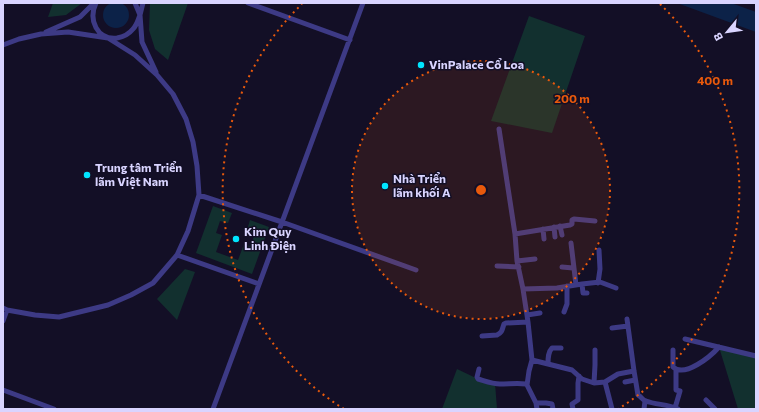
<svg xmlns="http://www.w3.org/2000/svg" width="759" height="412" font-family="Commissioner,sans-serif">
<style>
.green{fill:#12302f}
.water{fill:#0c2248}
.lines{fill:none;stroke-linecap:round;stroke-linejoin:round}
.minor{stroke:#3d3a85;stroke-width:5}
.ring{fill:none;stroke:#e8590c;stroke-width:2;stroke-dasharray:2 4}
.poi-dot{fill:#00e5ff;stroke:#130f26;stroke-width:1.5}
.labels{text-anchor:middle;stroke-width:3;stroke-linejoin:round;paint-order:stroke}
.poi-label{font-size:12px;font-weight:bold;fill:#d9d4ff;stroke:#130f26;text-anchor:start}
.centre{fill:#e8590c;stroke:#130f26;stroke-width:2}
.ring-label{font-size:12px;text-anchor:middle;font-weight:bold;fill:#e8590c;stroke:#130f26;stroke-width:3;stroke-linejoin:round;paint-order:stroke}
</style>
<rect width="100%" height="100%" fill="#130f26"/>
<path class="green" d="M53 3H82L66 15 48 17Z
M150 3H188L168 60 155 49 149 30Z
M529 16 585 36 552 133 491 121Z
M213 206 232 213 228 223 220 221 216 233 222 235 216 252 238 260 244 244 250 246 255 234 247 230 250 220 269 227 252 274 196 253Z
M185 269 195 272 177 320 157 299Z
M719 347 756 356V409H738Z
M457 369 478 379 495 383 497 409H442Z"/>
<path class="water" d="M103 15a13 13 0 1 1 26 0a13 13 0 1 1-26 0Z
M677 3H731L756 12V32Z"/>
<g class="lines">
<path class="minor" d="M96 3C88 20 97 40 117 38 123 37 129 34 133 29 137 25 138 20 140 15L135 3
M143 3 140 15 142 42 156 72
M248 3 350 40
M46 32 80 17 94 3
M3 45 19 39 41 34 68 32 108 38 135 55 157 75 173 94 186 119 193 142 197 166 199 195 188 231 177 255 153 283 131 295 108 305 59 317 35 315 7 310 3 308
M499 129 515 234 517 261 523 289 528 322 532 360 529 371 527 385 536 403 537 409
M199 195 282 222 416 270
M560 226 562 235
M554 227 555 237
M543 229 544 239
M515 234 570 225 572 224V220L574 219 595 221
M571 243 576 285
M177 255 259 284
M517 261 535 259
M497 266 519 267
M562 267 573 268
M598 283 600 269 599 250
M582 284 583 293H587
M523 289 557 288 582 284 600 282 616 288
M564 312 567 304V286
M527 315 540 313
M627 319 634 371 638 395C642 397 642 400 646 401 656 405 668 404 678 409
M3 321 7 310
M612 328 628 326
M482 336 497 335C503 332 502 329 504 324L506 323 528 322
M685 339 756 356
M673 350V367C685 378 711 356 719 347
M532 360 572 370 582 379 594 383 605 382 618 374 634 371
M548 364C548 358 548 352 552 348H561
M479 369 477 377 478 379C485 381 493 384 500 384 509 384 518 383 526 384
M605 382 612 409
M625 382 635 380
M594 383 595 365V350
M3 390 54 409
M706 400 715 409
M536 403H546L552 404 553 409
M675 408 680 391 676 390V370
M213 409 363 3
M573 409 572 404 578 400V383L579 376
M644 409 645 401"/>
</g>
<circle cx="481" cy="190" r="129" fill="#e8590c" fill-opacity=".12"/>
<g class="ring">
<circle cx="481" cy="190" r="129"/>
<path d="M344 409A258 258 0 0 1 302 4M660 4A258 258 0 0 1 618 409"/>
</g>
<g class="poi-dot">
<circle cx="421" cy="65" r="4"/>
<circle cx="87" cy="175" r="4"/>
<circle cx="385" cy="186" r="4"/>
<circle cx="236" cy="239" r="4"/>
</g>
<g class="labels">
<g class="poi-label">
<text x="429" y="69">VinPalace Cổ Loa</text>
<text x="95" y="172">Trung tâm Triển<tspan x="95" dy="14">lãm Việt Nam</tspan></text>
<text x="393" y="183">Nhà Triển<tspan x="393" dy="14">lãm khối A</tspan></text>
<text x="244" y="236">Kim Quy<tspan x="244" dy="14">Linh Điện</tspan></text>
</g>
</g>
<circle cx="481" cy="190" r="6" class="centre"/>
<g class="ring-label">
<text x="715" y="85">400 m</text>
<text x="572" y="103">200 m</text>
</g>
<rect width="759" height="412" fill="none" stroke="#d9d4ff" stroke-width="8"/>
<g transform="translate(727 32) rotate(241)" stroke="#130f26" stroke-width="3" paint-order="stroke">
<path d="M0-3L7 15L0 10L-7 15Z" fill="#d9d4ff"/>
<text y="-6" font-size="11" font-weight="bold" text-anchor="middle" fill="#d9d4ff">B</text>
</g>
</svg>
